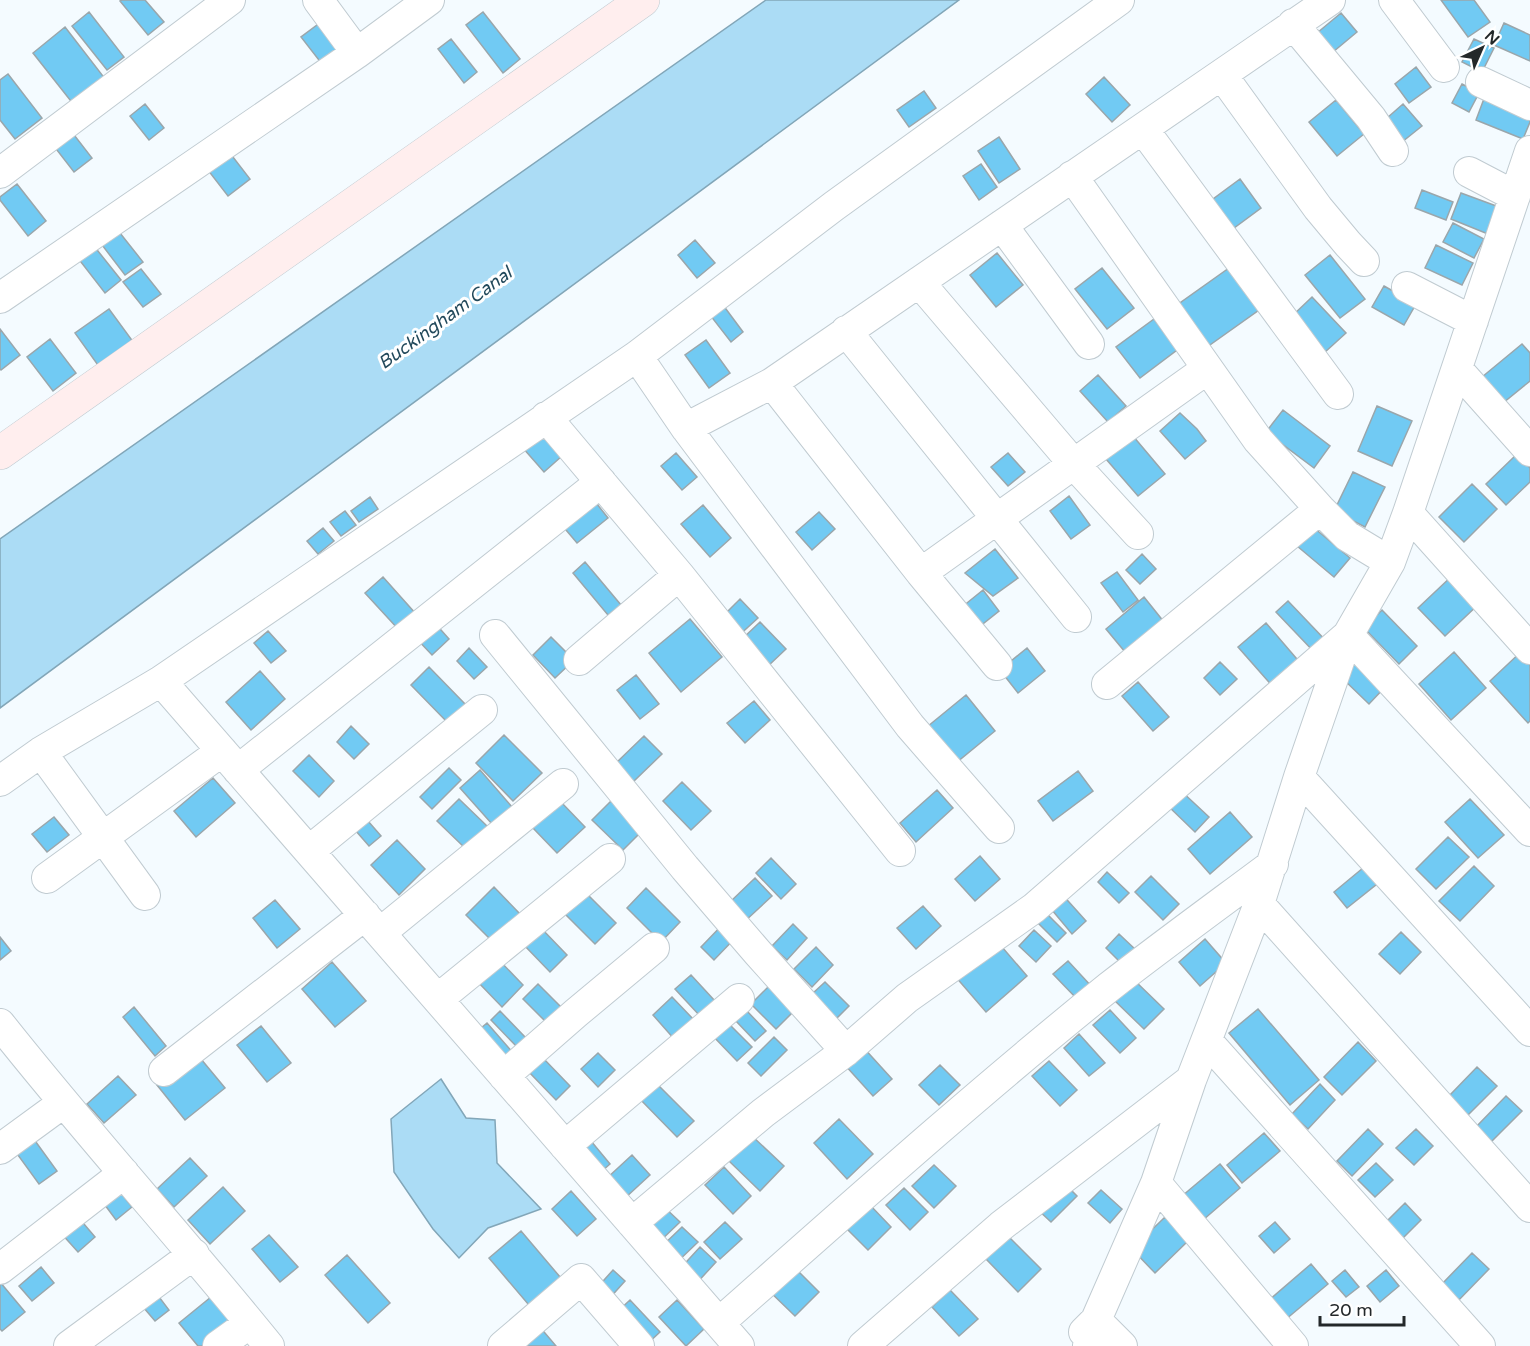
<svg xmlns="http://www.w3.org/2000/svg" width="1530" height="1346" font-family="'Varela Round',sans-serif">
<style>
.water{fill:#abdcf5;stroke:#82a6b8;stroke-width:1.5}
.building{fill:#71caf3;stroke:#9aa6ab;stroke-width:1.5}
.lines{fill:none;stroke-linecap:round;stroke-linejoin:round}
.street-casing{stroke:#c0cbd1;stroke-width:32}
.secondary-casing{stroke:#c0cbd1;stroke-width:34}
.street{stroke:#fff;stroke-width:30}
.secondary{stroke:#fee;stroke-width:33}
.labels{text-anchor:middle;stroke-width:6;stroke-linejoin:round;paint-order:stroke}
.water-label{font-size:18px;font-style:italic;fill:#22495b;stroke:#fff}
</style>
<rect width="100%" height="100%" fill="#f4fbff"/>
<path class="water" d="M766 0H959L0 708V539Z
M441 1079 466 1118 495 1120 497 1163 541 1209 488 1228 459 1258 433 1229 394 1172 391 1119Z"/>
<path class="building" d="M122 0H145L164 22 148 35 120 1Z
M1441 0H1474L1490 22 1468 37Z
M89 12 124 57 107 70 72 26Z
M483 12 520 59 503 73 466 25Z
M1341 13 1357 32 1327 57 1311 38Z
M321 22 342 48 322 64 301 37Z
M1504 23 1530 35V61L1494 45Z
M65 27 106 80 74 105 33 53Z
M451 39 477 72 464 83 438 49Z
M1474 39 1494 48 1482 72 1462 62Z
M1416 67 1431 87 1409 103 1395 84Z
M8 74 42 118 15 139 0 120V80Z
M1104 77 1130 105 1112 122 1086 94Z
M1462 84 1479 93 1469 112 1452 103Z
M924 91 936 108 909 127 897 110Z
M1485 96 1530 114V122L1523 139 1476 120Z
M1336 100 1364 134 1337 156 1309 122Z
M145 104 164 128 149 140 130 116Z
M1403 104 1422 126 1397 146 1379 125Z
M71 131 92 158 74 172 53 145Z
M999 137 1020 169 999 183 978 151Z
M226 148 250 179 228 196 204 165Z
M981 164 997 187 979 200 963 176Z
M1240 179 1261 208 1230 231 1209 202Z
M17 184 46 221 28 236 0 200V197Z
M1422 190 1453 202 1446 220 1415 208Z
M1461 193 1499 207 1488 234 1451 219Z
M1453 223 1484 239 1474 258 1443 242Z
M116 228 143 262 125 275 99 241Z
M695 240 715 263 697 278 678 255Z
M90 241 121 280 105 293 74 253Z
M1436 245 1473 263 1462 285 1425 268Z
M997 253 1023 285 996 307 970 275Z
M1330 255 1365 299 1340 318 1305 275Z
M1102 268 1134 308 1107 329 1075 289Z
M1229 268 1259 310 1200 352 1170 310Z
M141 269 161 294 143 307 123 282Z
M1384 286 1416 304 1404 325 1372 307Z
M1312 297 1346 333 1324 353 1291 317Z
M723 305 743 332 731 342 710 315Z
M109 309 134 343 100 368 75 333Z
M1154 319 1177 350 1140 378 1116 347Z
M0 329 20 355 1 370 0 369Z
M50 339 76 373 53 391 27 357Z
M706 340 730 373 709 388 685 355Z
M1522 344 1530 353V381L1503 403 1482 377Z
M1098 375 1126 406 1108 422 1080 391Z
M1377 406 1412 421 1392 466 1358 451Z
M1283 410 1330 446 1314 468 1266 432Z
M1180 413 1197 429 1206 441 1185 459 1160 431Z
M541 432 562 456 544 472 523 448Z
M1133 436 1165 474 1138 496 1106 459Z
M676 453 697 477 682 490 661 466Z
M1008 453 1025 472 1008 486 991 467Z
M1517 454 1530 468V482L1506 505 1486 484Z
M1353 472 1385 487 1365 527 1334 511Z
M1472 484 1497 509 1464 542 1439 517Z
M1069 496 1090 525 1071 539 1050 511Z
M370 497 378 509 359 522 351 511Z
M593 499 608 518 577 543 561 524Z
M703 505 731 538 710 557 681 524Z
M345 511 356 525 341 536 330 522Z
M819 512 835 529 812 550 796 532Z
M1313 527 1350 558 1334 577 1297 546Z
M323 528 334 541 318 554 307 541Z
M995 549 1018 578 993 596 965 573Z
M1142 554 1156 569 1140 584 1126 570Z
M585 562 621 605 608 615 573 573Z
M1117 572 1138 600 1123 612 1101 583Z
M1454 574 1481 602 1445 636 1418 608Z
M383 577 416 614 399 630 365 593Z
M983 590 999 611 974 631 957 611Z
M1144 597 1168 627 1130 658 1106 629Z
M740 599 758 618 735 639 718 621Z
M1288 601 1329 644 1317 655 1276 612Z
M1382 610 1417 646 1399 664 1364 628Z
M690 619 722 657 681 692 649 653Z
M433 621 449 639 432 655 415 637Z
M760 622 786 649 767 667 741 640Z
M1266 623 1302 665 1274 688 1238 647Z
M268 631 286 651 271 663 254 643Z
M551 637 574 660 555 678 533 655Z
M469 648 487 667 474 679 457 661Z
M1027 648 1045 671 1018 693 1000 670Z
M1524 649 1530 655V721L1528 723 1490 681Z
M1454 652 1486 688 1451 720 1419 684Z
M1357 658 1386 686 1369 704 1340 676Z
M1220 662 1237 679 1220 695 1204 678Z
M429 667 466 705 448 723 411 685Z
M260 671 285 699 251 730 226 702Z
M636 675 659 704 640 719 617 690Z
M1138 682 1169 717 1153 731 1122 696Z
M966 695 995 731 951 767 922 731Z
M754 701 770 720 745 743 727 723Z
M351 726 369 744 354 759 337 742Z
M504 735 542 773 513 801 476 763Z
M644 736 662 754 633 782 615 764Z
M309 755 334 781 319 797 293 771Z
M449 768 461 780 432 809 420 797Z
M480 770 512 807 492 824 460 788Z
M1078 771 1093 791 1053 821 1038 801Z
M213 778 235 803 196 837 174 811Z
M682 782 711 811 691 830 663 801Z
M1179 789 1209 817 1195 832 1165 803Z
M937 790 953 808 916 842 900 823Z
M614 798 644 829 623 850 592 820Z
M459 799 487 826 466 849 437 821Z
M1470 799 1504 835 1478 858 1445 822Z
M560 801 585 827 557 853 532 827Z
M1230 812 1252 837 1210 874 1188 849Z
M54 817 69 835 47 852 32 834Z
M368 821 381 836 369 846 356 831Z
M1448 837 1469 857 1436 889 1416 869Z
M397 840 425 869 399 895 371 865Z
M980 856 1000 879 975 901 955 879Z
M771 858 796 884 781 899 756 873Z
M1369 863 1382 880 1347 908 1334 892Z
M1474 866 1494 886 1460 921 1439 901Z
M1107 872 1129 893 1119 903 1098 882Z
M1151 876 1179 904 1163 920 1135 892Z
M755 878 772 896 744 922 728 904Z
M494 887 521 915 493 942 466 915Z
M646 888 680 922 661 942 627 908Z
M585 892 616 923 595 944 564 913Z
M1060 892 1086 921 1072 934 1047 904Z
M275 900 300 929 277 948 253 918Z
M923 906 941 926 916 949 897 928Z
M1047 914 1066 933 1057 942 1038 923Z
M726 921 739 934 714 960 701 947Z
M793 924 807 938 787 960 772 946Z
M540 927 567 955 550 972 523 944Z
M1034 930 1051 946 1036 962 1019 946Z
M1401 932 1421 952 1400 974 1379 954Z
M1119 934 1137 951 1123 965 1106 948Z
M0 937 11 951 0 960Z
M1205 939 1226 963 1200 986 1179 962Z
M996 940 1027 976 986 1012 955 976Z
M816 947 833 965 812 987 794 969Z
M498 959 523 985 502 1007 476 980Z
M1068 961 1092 987 1078 1000 1053 974Z
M332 962 366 1001 335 1027 302 989Z
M691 975 715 1001 700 1016 675 989Z
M1132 978 1164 1009 1144 1029 1112 998Z
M825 982 849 1006 836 1019 812 994Z
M538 984 562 1008 547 1023 523 999Z
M771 984 796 1009 776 1029 751 1004Z
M672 997 695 1021 675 1040 653 1015Z
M134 1007 166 1046 155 1056 123 1017Z
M1258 1009 1319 1080 1290 1105 1229 1033Z
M746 1010 766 1031 755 1041 735 1020Z
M1110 1010 1136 1038 1120 1053 1093 1025Z
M500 1011 526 1038 517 1047 491 1020Z
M724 1019 752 1047 737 1061 710 1033Z
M487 1023 514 1054 500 1065 474 1034Z
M261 1026 291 1063 267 1082 237 1045Z
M1079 1034 1105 1063 1089 1076 1064 1048Z
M774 1037 787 1050 761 1076 748 1063Z
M1358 1042 1376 1061 1342 1095 1324 1077Z
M862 1046 892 1079 873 1096 844 1064Z
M196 1053 225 1088 185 1120 157 1085Z
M598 1053 615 1070 598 1087 581 1069Z
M542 1057 570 1086 556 1100 527 1070Z
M1049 1061 1077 1090 1060 1106 1032 1076Z
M940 1065 960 1085 939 1105 919 1085Z
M1477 1067 1497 1086 1467 1116 1448 1097Z
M118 1076 136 1095 104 1123 87 1104Z
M652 1079 694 1121 677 1137 636 1095Z
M1320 1084 1335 1100 1308 1129 1292 1114Z
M1506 1096 1522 1111 1490 1143 1475 1128Z
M839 1119 873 1154 847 1179 814 1143Z
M1368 1129 1383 1144 1352 1176 1337 1161Z
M1416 1129 1433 1146 1414 1165 1396 1148Z
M1264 1133 1280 1151 1242 1183 1227 1165Z
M586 1135 610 1164 594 1178 570 1149Z
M752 1136 784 1166 760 1191 728 1160Z
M33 1138 57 1171 39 1184 15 1151Z
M632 1155 650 1175 624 1199 606 1179Z
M190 1158 207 1176 174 1207 157 1189Z
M1376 1163 1393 1180 1375 1197 1358 1180Z
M1220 1164 1240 1188 1203 1220 1182 1196Z
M934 1165 956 1186 934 1208 912 1186Z
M724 1167 751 1196 733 1214 705 1185Z
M1062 1181 1077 1196 1051 1222 1036 1208Z
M223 1187 245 1211 210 1244 188 1220Z
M117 1188 132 1207 116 1220 102 1201Z
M904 1188 928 1212 910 1230 886 1205Z
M1101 1190 1122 1209 1110 1223 1088 1203Z
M571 1191 596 1219 577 1236 552 1209Z
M1405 1203 1421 1220 1402 1239 1385 1223Z
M869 1204 891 1227 868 1250 845 1227Z
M662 1205 680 1222 657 1244 640 1227Z
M78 1217 95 1237 78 1252 60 1232Z
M1165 1217 1188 1241 1155 1273 1132 1249Z
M725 1222 742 1239 720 1259 704 1242Z
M1275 1222 1290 1239 1274 1253 1259 1236Z
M682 1227 698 1242 673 1266 658 1250Z
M521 1231 566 1284 534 1311 489 1258Z
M269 1235 298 1267 280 1282 252 1249Z
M1009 1237 1041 1269 1018 1292 986 1259Z
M700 1247 716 1262 694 1286 678 1271Z
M1472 1253 1489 1269 1456 1303 1440 1286Z
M347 1255 390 1303 368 1323 325 1275Z
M789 1262 819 1292 795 1316 765 1287Z
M1311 1264 1328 1284 1285 1320 1269 1300Z
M41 1267 54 1283 32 1301 19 1286Z
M613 1270 625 1281 608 1300 596 1289Z
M1345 1270 1359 1287 1346 1297 1332 1281Z
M1386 1270 1399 1286 1380 1302 1367 1286Z
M0 1282 25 1312 2 1331 0 1329Z
M153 1289 169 1310 155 1321 138 1301Z
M950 1290 978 1319 959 1336 932 1307Z
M211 1297 232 1323 205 1346H198L179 1323Z
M630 1300 660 1332 646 1345 616 1313Z
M677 1300 704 1329 686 1346 659 1317Z
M539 1326 556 1346H516Z"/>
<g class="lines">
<defs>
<path id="street" d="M318 0 357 53
M1394 0 1444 67
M1293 24 1371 118 1393 151
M1222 75 1318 208 1348 244 1364 261
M1481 82 1530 105
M1143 129 1338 394
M1469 172 1515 196
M0 173 230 0
M1072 176 1258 440 1320 509 1347 536 1390 562
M1002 225 1089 344
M919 282 1073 463 1138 534
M1407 287 1473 321
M0 298 357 53 429 0
M846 331 1076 617
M637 356 686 428 910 726 999 828
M1457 369 1530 451
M772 383 921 573 997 665
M546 417 679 575 900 851
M686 428 772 383 1330 0
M1408 513 1530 649
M921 573 1207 369
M495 635 685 868 758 953 846 1051
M579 660 679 575
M161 681 739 1346
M1107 684 1320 509
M41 752 145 895
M238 770 601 482
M1299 777 1530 1031
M0 781 41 752 161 681 637 356 834 206 1119 0
M309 851 482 710
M47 878 222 751
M1259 904 1530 1207
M380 933 563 784
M438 999 610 859
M0 1024C87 1134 181 1237 269 1346
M1207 1041 1480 1346
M164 1071 365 915
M504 1076 576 1013 654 948
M565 1146 739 999
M0 1149 63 1103
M1156 1183 1293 1346
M632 1223 763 1113 846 1051 907 998 1034 908 1348 635 1530 831
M0 1269 124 1173
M719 1323C848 1209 975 1095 1109 987 1163 945 1218 905 1273 864
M1084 1332 1096 1320 1122 1346
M69 1346 194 1254
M218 1346 250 1323
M503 1346 581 1279 639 1346
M863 1346 1001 1226 1191 1080
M1088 1346 1096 1320 1156 1183 1191 1080 1259 904 1299 777 1348 635 1390 562 1408 513 1530 151"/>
<path id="secondary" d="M0 453 643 0"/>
</defs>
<use href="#street" class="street-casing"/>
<use href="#secondary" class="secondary-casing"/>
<use href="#street" class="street"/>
<use href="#secondary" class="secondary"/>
</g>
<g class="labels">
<g class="water-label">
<text transform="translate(445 318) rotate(-36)" y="6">Buckingham Canal</text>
</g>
</g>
<g transform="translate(1482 48) rotate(44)" stroke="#ffffff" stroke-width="4.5" paint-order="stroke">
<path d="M0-4.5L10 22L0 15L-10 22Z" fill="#23282a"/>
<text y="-9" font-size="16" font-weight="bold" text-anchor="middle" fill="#23282a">N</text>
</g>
<path d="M1320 1316v9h84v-9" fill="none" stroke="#23282a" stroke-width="3"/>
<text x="1329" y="1316" font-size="18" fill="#23282a" stroke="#ffffff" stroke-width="4.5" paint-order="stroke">20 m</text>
</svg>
